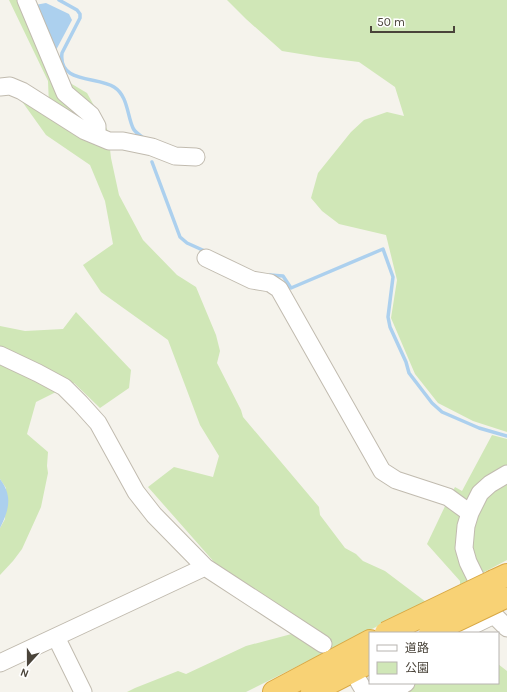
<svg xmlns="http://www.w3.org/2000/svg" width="507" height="692" font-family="Karla,'Noto Sans JP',sans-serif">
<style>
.green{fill:#d0e7b7}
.water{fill:#acd0ee}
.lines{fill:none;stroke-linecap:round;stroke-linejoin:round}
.stream{stroke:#acd0ee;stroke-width:3.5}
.minor-casing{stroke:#c1bbaf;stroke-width:19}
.highway-casing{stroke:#d8a844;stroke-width:24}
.minor{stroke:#fff;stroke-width:17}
.highway{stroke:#f8d275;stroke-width:22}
.highway-bridge-casing{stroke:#d8a844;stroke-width:24;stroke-linecap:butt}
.highway-bridge{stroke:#f8d275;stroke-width:22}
</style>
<rect width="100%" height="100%" fill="#f5f3ec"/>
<path class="green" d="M9 0H27L65 80 87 93 108 131 111 158 119 195 143 240 177 275 196 287 216 335 220 351 217 363 241 410 243 417 319 507 320 515 345 548 356 554 363 561 385 571 426 602 246 692H127L135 688 178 671 186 674 246 646 314 628 215 563 148 487 174 467 213 477 219 456 200 425 168 340 101 292 83 265 113 244 105 201 90 165 46 135 21 100 49 105 48 81Z
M227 0H507V432L473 421 438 403 415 374 391 318 397 280 386 235 339 224 322 211 311 198 318 173 351 132 364 120 387 112 404 116 395 87 359 62 319 57 282 51 246 19Z
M76 312 131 370 129 388 100 408 74 383 36 402 27 434 48 452 47 466 48 473 41 507 22 549 13 561 0 575V528L5 519 6 488 0 479V326L25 331 63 329Z
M492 435 507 439V560L460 585V581L427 544 447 502 455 487 462 491Z
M498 664 507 671V692H386L401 683H498Z"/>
<path class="water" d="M46 3 69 14 72 20 55 52 35 5Z
M0 479C13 496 9 510 0 528Z"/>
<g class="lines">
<path class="stream" d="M59 0 77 10 80 14V18L62 53C58 84 98 76 114 87 128 96 127 115 133 128 135 133 141 135 144 139
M152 162 180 237 187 243 207 252
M270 275 283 276 291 288 383 249 393 277 388 317 390 327 406 362 409 373 432 403 442 412 479 428 507 436"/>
<defs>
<path id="minor" d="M26 0 65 93 91 115 97 126V136
M0 87 10 86 22 91 85 131 109 141H123L152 147 175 156 196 157
M206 258 252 280 270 283 279 289 382 471 396 480 448 497 470 513
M0 355 38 373 64 387 80 403 98 423 136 492 154 515 205 567 323 644
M507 474 490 484 480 493 470 513 466 526 464 548 468 562 494 615 507 628
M457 633 494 615
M56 637 83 692
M0 663 205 567
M359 682 365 692
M373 692C385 686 395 691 406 683"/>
<path id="highway" d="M494 581 507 575
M274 692 370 641
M312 692 370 662"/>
</defs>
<use href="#minor" class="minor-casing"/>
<use href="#highway" class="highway-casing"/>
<use href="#minor" class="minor"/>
<use href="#highway" class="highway"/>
<defs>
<path id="highway-bridge" d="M386 633 494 581
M430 633 503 598"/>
</defs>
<use href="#highway-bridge" class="highway-bridge-casing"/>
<use href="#highway-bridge" class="highway-bridge"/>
</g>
<rect x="369" y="632" width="130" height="52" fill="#ffffff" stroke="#b7b4b0"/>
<rect x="377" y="645" width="20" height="6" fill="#ffffff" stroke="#b7b4b0"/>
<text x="405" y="652" font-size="12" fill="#4a443a">道路</text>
<rect x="377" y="662" width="20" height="12" fill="#d0e7b7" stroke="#b7b4b0"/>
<text x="405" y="672" font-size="12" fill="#4a443a">公園</text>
<g transform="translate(28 664) rotate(201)" stroke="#ffffff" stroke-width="3" paint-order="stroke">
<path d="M0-3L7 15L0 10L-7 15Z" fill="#4a443a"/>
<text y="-6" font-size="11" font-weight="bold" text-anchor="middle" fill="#4a443a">N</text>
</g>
<path d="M371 26v6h83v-6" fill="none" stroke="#4a443a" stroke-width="2"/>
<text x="377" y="26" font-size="12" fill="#4a443a" stroke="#ffffff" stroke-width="3" paint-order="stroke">50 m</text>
</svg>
